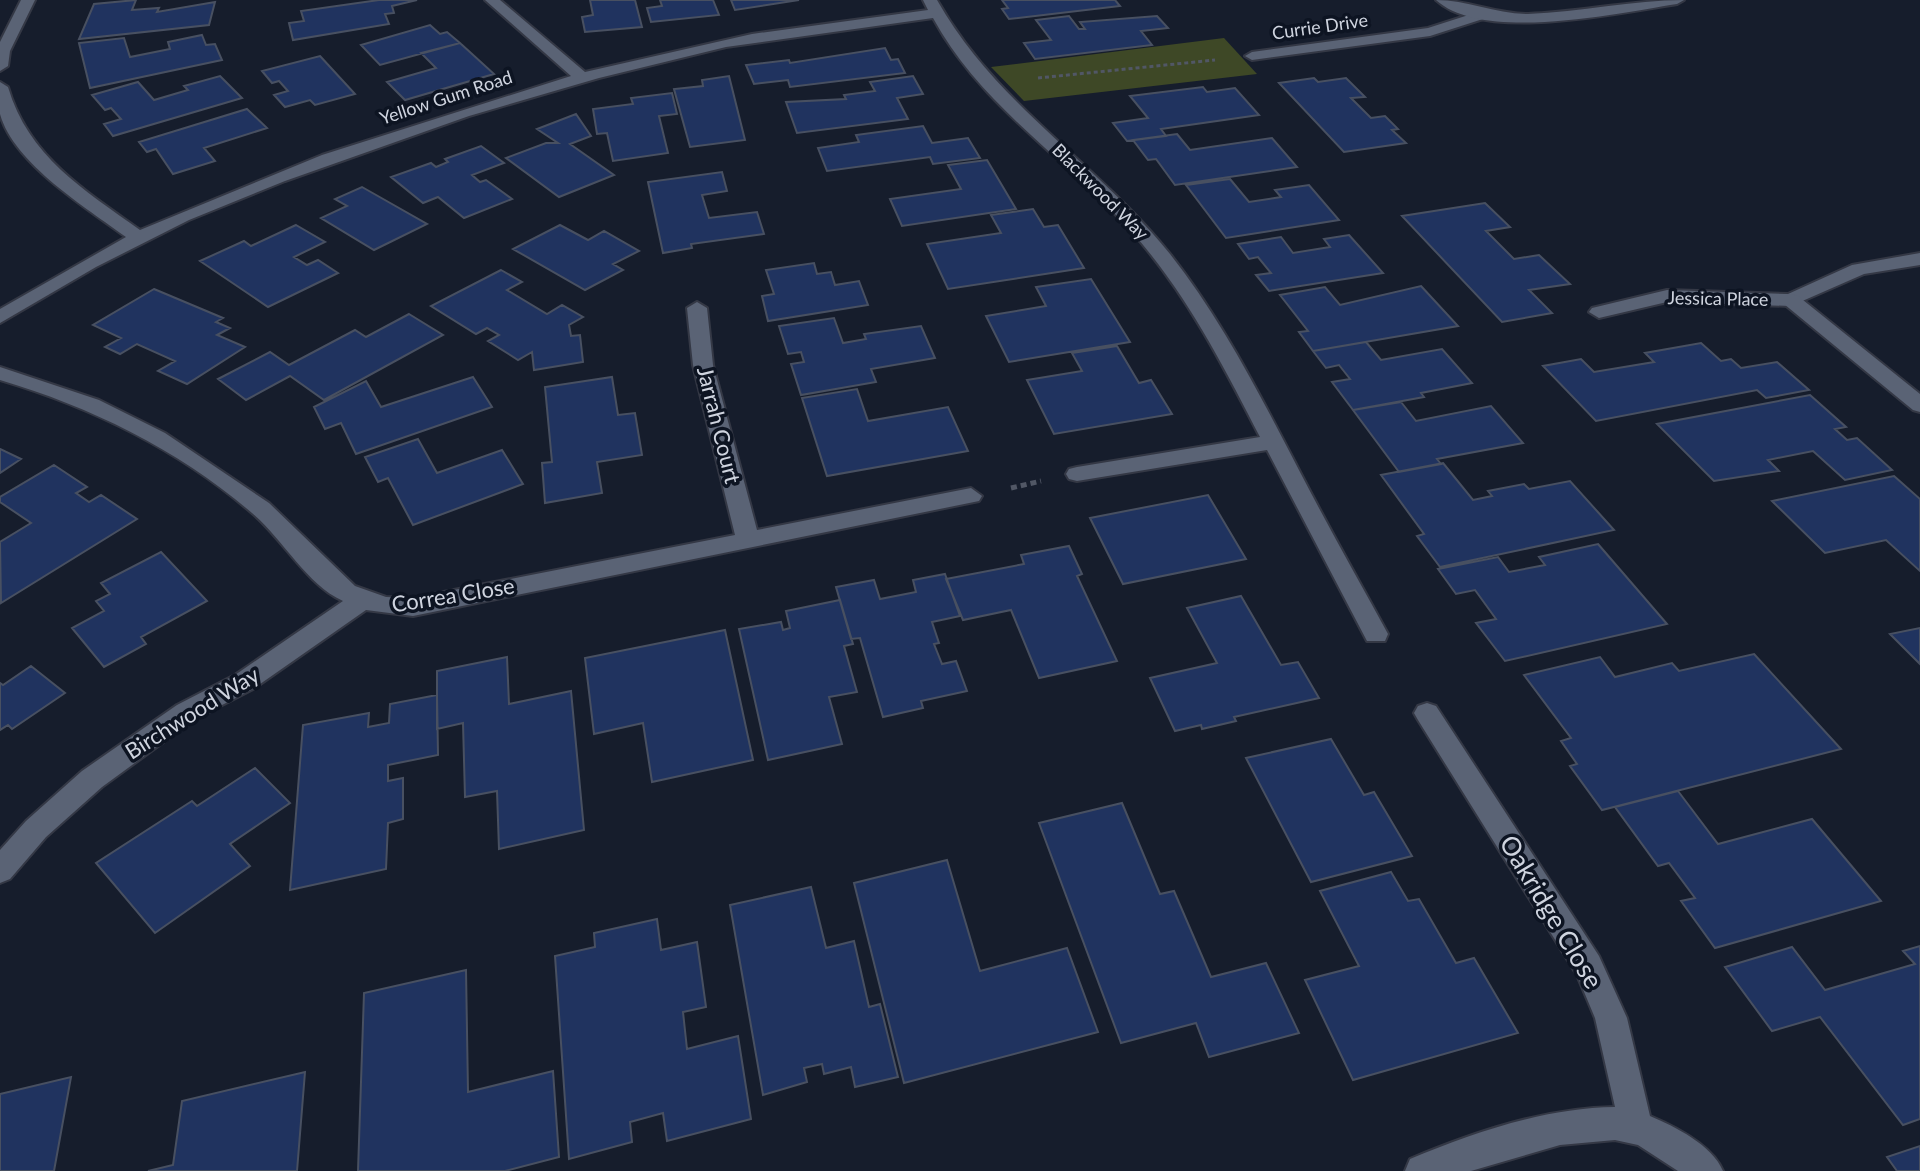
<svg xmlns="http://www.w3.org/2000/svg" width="1920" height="1171" font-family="Lato,sans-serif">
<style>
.green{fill:#3e4826}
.building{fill:#20335f;stroke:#485061;stroke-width:2}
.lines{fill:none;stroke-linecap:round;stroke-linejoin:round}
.lane-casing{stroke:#343845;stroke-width:4}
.street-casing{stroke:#343845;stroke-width:4}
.path-far1{stroke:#515765;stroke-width:3;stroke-dasharray:4 3;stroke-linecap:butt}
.path{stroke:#515765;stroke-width:5;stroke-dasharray:6 4;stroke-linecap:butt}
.lane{fill:#5a6375;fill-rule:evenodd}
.street{fill:#5a6375;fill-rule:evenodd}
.labels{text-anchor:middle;stroke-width:7;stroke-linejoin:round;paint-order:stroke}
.far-street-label{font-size:18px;fill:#cfd4df;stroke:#0d1422}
.street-label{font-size:22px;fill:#cfd4df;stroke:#0d1422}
.near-street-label{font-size:26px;fill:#cfd4df;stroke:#0d1422}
</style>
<rect width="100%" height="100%" fill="#161d2c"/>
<path class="green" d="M1224 38 1257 74 1024 101 991 67Z"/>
<path class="building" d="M136 0 132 10 159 8 157 12 215 2 209 25 79 39 94 4Z
M417 0 392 6 394 13 385 14 389 24 293 40 289 23 304 21 301 11 379 0Z
M590 0H635L642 27 585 32 582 17 593 15Z
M660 0H713L719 15 651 22 647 8 662 6Z
M731 0H799L735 10Z
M1002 0H1115L1120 6 1009 19 1002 9 1008 8Z
M1069 16 1079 29H1085L1080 22 1157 16 1168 28 1141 31 1152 45 1035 59 1024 43 1051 40 1036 20Z
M430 25 440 34 447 32 460 43 380 65 361 45Z
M202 35 206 45 215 44 222 60 90 88 79 43 124 38 130 57 170 49 168 42Z
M460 43 494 74 405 100 387 82 436 68 421 53Z
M885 48 891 60 898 59 905 73 790 87 788 80 754 84 746 65 789 60 790 63Z
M320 56 355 94 315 105 310 100 285 107 274 95 288 91 279 81 272 83 262 71Z
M220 76 242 98 113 136 104 124 121 119 111 108 105 110 92 95 138 82 154 100 188 90 184 86Z
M729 76 745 140 690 147 674 89 703 86 702 80Z
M913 76 923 94 897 98 908 119 797 133 786 102 846 99 844 95 875 91 870 82Z
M1314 78 1318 82 1346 78 1365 97 1351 98 1371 118 1385 116 1398 129 1392 130 1406 143 1344 152 1279 83Z
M1203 87 1207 92 1235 88 1259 115 1161 129 1166 136 1127 141 1113 123 1148 118 1130 96Z
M672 93 677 114 659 116 668 153 613 161 607 133 597 134 593 109 633 104 631 98Z
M247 109 267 128 204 148 215 161 173 174 156 149 147 152 139 142Z
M576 114 591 136 570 144 614 175 559 197 506 158 546 143H558L537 129Z
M923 126 932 143 968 138 980 158 933 164 930 157 827 171 818 148 859 142 856 135Z
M1177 134 1190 150 1272 138 1297 167 1175 185 1156 159 1148 160 1133 140Z
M481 146 504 163 472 175 480 182 486 180 512 199 464 218 438 197 423 203 391 177 431 163 436 167 448 162 445 159Z
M987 160 1016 209 902 226 890 199 961 189 948 165Z
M722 172 727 191 702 195 709 218 757 212 764 234 691 244 692 248 663 253 648 182Z
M1230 179 1249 202 1281 197 1275 190 1309 185 1339 220 1226 238 1186 185Z
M362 187 427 224 374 250 321 218 347 206 335 199Z
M1485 203 1510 227 1486 231 1514 259 1539 255 1570 284 1529 290 1552 313 1502 322 1402 216Z
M1033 209 1044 227 1058 225 1084 268 948 289 927 244 1001 233 991 215Z
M296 225 325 242 294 257 307 265 318 260 338 273 268 307 200 261 244 241 251 246Z
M560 225 588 240 604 231 639 251 613 264 623 270 585 290 513 249Z
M1349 235 1383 273 1269 291 1256 275 1271 273 1258 257 1249 259 1238 244 1281 237 1293 253 1330 247 1324 239Z
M814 263 817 274 831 272 835 285 859 281 868 305 768 321 762 296 774 294 766 270Z
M501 270 522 282 507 290 547 314 562 305 583 317 569 325 571 336 580 335 583 362 534 370 532 352 518 360 488 341 499 335 487 328 476 334 431 306Z
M1091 279 1130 342 1009 362 986 316 1046 306 1036 287Z
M1421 286 1458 326 1313 351 1299 332 1308 331 1280 295 1325 287 1340 305Z
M154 289 223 318 216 322 230 328 217 335 245 347 187 384 158 371 175 361 137 344 120 354 105 347 121 338 93 325Z
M409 314 443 335 324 400 290 376 246 400 218 379 270 352 289 365 355 330 366 337Z
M834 318 843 343 866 339 864 334 921 326 935 358 871 369 876 382 801 395 791 364 804 362 801 352 788 354 779 326Z
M1366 342 1381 360 1442 349 1472 383 1421 393 1424 397 1353 410 1332 382 1350 379 1339 365 1326 368 1313 351Z
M1701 343 1721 361 1731 359 1741 368 1777 362 1809 390 1766 398 1757 390 1596 421 1543 366 1581 359 1594 372 1654 362 1645 353Z
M1117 346 1139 383 1151 380 1172 414 1054 434 1027 380 1082 371 1072 353Z
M473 377 492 407 356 454 341 423 325 429 314 407 366 381 381 407Z
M612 377 618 415 635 413 642 455 597 462 602 493 545 503 542 463 552 462 545 387Z
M857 389 868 421 948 407 968 451 827 476 802 398Z
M1810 395 1846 427 1835 429 1847 440 1857 438 1892 470 1845 480 1813 451 1768 460 1779 471 1714 481 1657 424Z
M1401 402 1416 421 1491 406 1523 443 1437 459 1441 464 1399 472 1353 410Z
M418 439 437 473 502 450 523 484 413 525 388 478 378 482 365 457Z
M0 449 21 459 0 473Z
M1443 463 1473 500 1492 496 1488 491 1524 484 1529 489 1570 481 1614 530 1440 567 1417 536 1424 534 1381 475Z
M54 465 87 487 76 493 89 502 101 495 137 519 1 603 0 542 31 523 0 502V497Z
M1894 476 1920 499V571L1886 540 1825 553 1772 501Z
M1208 495 1246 559 1123 584 1090 518Z
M1598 544 1667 624 1505 661 1476 623 1496 619 1475 590 1456 594 1438 569 1498 557 1509 572 1545 565 1539 557Z
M1069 546 1082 574 1077 576 1117 661 1039 678 1011 610 963 620 946 579 1024 564 1021 555Z
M161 552 207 601 141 637 146 644 104 667 72 628 104 611 96 601 110 594 101 583Z
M945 574 960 616 932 622 939 643 934 644 942 664 956 661 967 691 921 701 923 708 883 717 860 638 851 639 836 587 874 580 880 599 916 592 913 580Z
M1241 596 1281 665 1298 662 1319 698 1234 717 1236 721 1202 729 1201 725 1175 731 1150 678 1217 663 1187 608Z
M840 600 853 644 844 646 857 692 829 697 842 744 768 760 739 629 781 622 783 630 790 628 786 611Z
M1920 628V664L1890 634Z
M725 630 753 760 652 782 643 723 594 734 585 658Z
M1754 654 1841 749 1602 810 1570 766 1577 764 1561 741 1571 738 1524 675 1600 657 1615 677 1672 663 1679 671Z
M507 657 509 704 571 691 584 830 499 849 497 791 465 797 463 723 437 729V671Z
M31 666 65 693 12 729 8 725 0 730V683L3 685Z
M437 695 438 755 388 765V781L403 778V819L388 823 386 869 290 890 303 725 369 713 368 727 389 723 390 704Z
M1331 739 1364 795 1374 792 1412 856 1311 882 1246 758Z
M255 768 290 803 230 844 250 866 155 933 96 863 192 801 197 806Z
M1678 791 1718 844 1812 819 1881 901 1715 948 1681 901 1695 898 1669 863 1658 866 1615 807Z
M1122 803 1160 894 1174 891 1211 977 1266 963 1299 1033 1209 1057 1196 1023 1121 1043 1039 823Z
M947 860 980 971 1067 948 1098 1032 904 1083 854 883Z
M1391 872 1408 901 1419 899 1456 963 1474 958 1518 1033 1353 1080 1305 980 1359 966 1320 891Z
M811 887 826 948 854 941 869 1007 880 1004 898 1077 855 1087 851 1067 824 1074 822 1064 804 1068 807 1082 763 1095 730 905Z
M657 919 661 950 697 942 706 1007 683 1012 687 1049 738 1036 751 1119 667 1141 663 1113 630 1122 632 1142 569 1159 555 956 595 947 594 933Z
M1920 946V1119L1903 1125 1820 1017 1772 1031 1725 967 1792 947 1825 990 1915 964 1903 951Z
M466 970 468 1092 553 1071 559 1157 505 1171H358L364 993Z
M305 1072 297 1171H148L173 1165 182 1101Z
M71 1077 54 1171H0V1094Z
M1920 1146V1171H1897L1887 1157Z"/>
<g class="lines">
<defs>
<path id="lane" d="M1481 11 1488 15 1486 18 1430 36 1252 60 1245 56 1252 52 1428 28Z
M1920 253V265L1864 274 1791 306 1667 302 1599 318 1589 312 1592 308 1667 290 1788 294 1852 265Z"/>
<path id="street" d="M21 0H35L10 51 8 66 0 71V42Z
M485 0H500L585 72 752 34 928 10 923 0H937C996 105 1096 162 1170 254 1223 321 1262 399 1301 474 1329 528 1359 581 1388 634L1385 641H1367L1267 450 1077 481 1069 479 1066 474 1069 469 1077 467 1260 437C1223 365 1185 291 1131 231 1066 158 980 105 933 18L726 47 599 78 469 116 285 181 189 220 96 267 0 323V309L126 237C87 208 14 164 0 114 0 105 0 92 0 82L8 87C28 156 84 190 140 230L322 155 571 76Z
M1436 0C1467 0 1496 14 1528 14 1581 12 1632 0 1684 0L1677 4C1619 13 1483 43 1436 0Z
M1791 294 1798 296 1920 394V412L1913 410 1784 304V296Z
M697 302 707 308 713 365 757 530 971 488 982 496 979 501 413 616 366 610 253 689 195 719 102 787 46 837 10 879 0 883V850L26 821 82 771 177 705 235 675 343 601C306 584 283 539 252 513 179 450 91 407 0 380V367L99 400 165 433 269 503 355 586 386 597 413 598 735 535 693 365 687 308Z
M1427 703 1436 706 1599 956 1627 1018 1650 1116C1676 1127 1712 1145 1723 1171H1678L1638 1145 1615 1140 1560 1145 1471 1171H1405L1410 1159C1474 1132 1545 1108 1615 1107L1595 1018 1577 975 1418 720 1414 713 1418 706Z"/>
</defs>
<use href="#lane" class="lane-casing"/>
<use href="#street" class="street-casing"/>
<path class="path-far1" d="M1038 78 1215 60"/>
<path class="path" d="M1011 488 1041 481"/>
<use href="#lane" class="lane"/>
<use href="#street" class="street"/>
</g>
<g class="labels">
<g class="far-street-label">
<text transform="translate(1320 27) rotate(-8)" y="6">Currie Drive</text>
<text transform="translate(446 98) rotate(-18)" y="6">Yellow Gum Road</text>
<text transform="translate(1100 192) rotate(45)" y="6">Blackwood Way</text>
<text transform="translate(1718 299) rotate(1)" y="6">Jessica Place</text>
</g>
<g class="street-label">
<text transform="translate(719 425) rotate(76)" y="8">Jarrah Court</text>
<text transform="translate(453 595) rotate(-9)" y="8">Correa Close</text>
<text transform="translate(192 713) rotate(-32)" y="8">Birchwood Way</text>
</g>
<g class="near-street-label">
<text transform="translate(1551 912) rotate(59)" y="9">Oakridge Close</text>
</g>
</g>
</svg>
